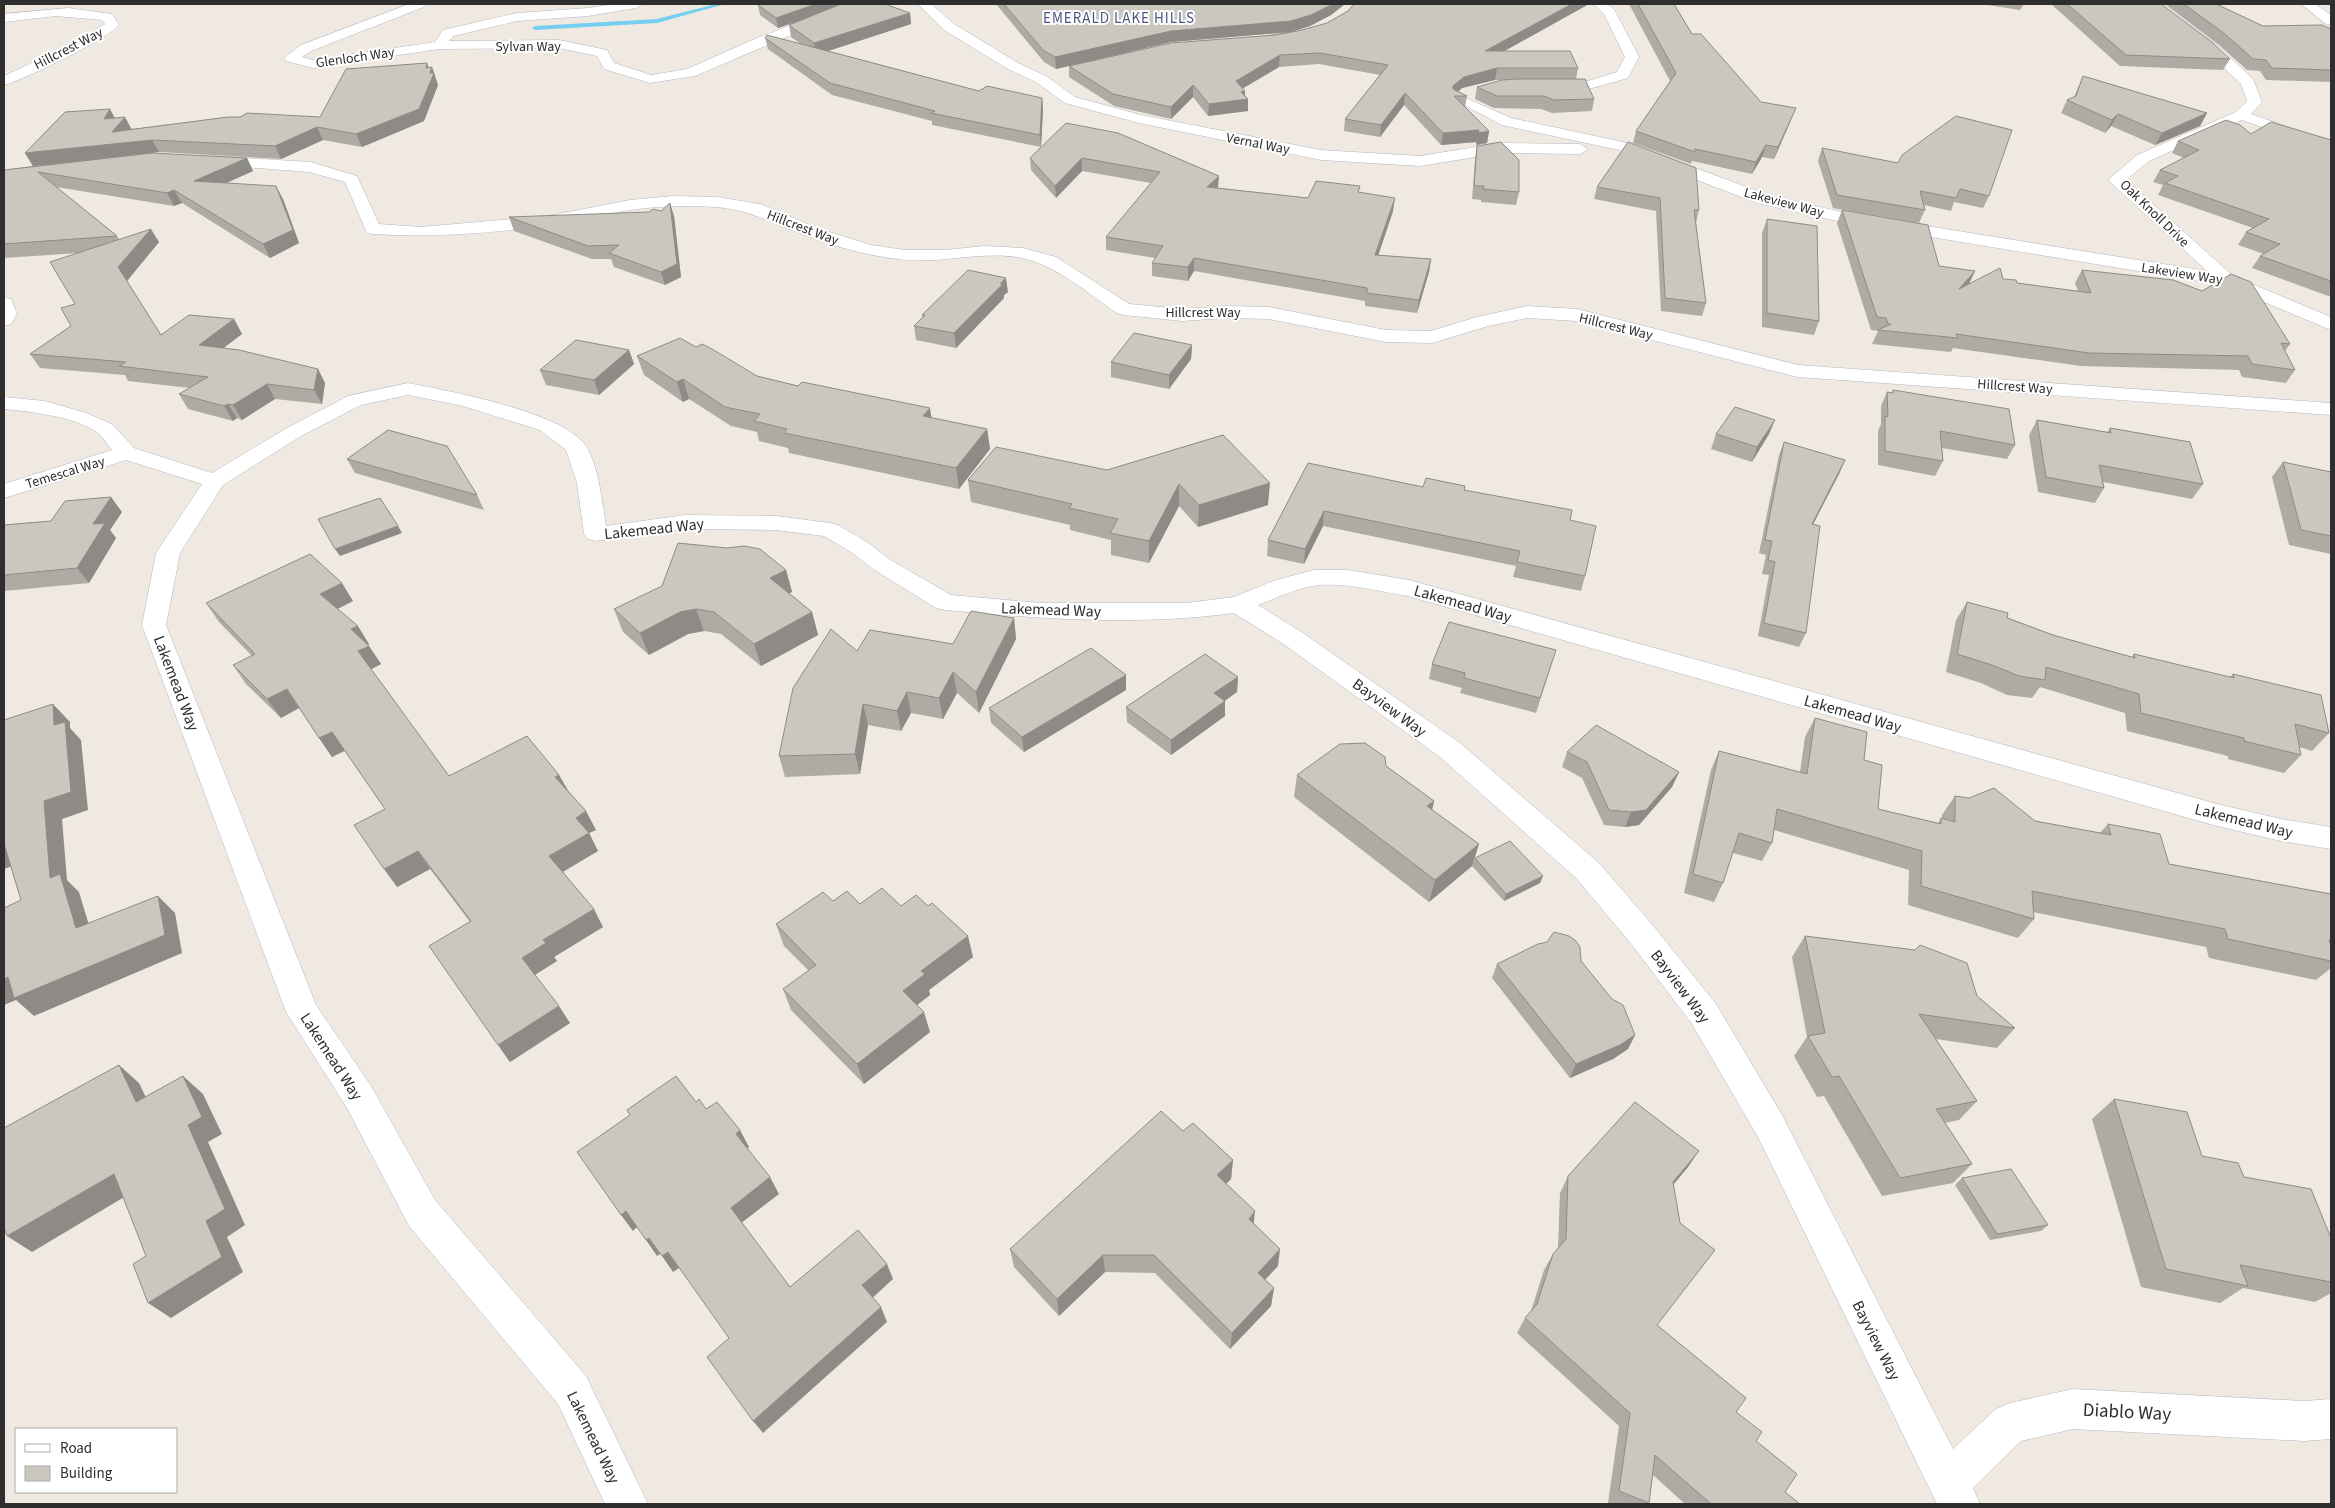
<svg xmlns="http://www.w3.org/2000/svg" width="2335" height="1508" font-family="'Source Sans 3',sans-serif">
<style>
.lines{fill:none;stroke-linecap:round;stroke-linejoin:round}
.stream{fill:#75cff0;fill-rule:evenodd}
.minor-casing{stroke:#b4b7c1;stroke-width:1}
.minor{fill:#fff;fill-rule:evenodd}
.wall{fill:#afaba4}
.shaded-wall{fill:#8e8b86}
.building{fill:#cbc7bf;stroke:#8e8b86}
.labels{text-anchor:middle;stroke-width:4;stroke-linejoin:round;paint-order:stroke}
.far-street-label{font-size:14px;fill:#2e2e2e;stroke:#fff}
.far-neighbourhood-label{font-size:15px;letter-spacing:1px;fill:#4d5680;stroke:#fff}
.street-label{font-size:16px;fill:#2e2e2e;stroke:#fff}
.near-street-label{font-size:19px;fill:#2e2e2e;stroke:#fff}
</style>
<rect width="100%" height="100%" fill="#efe9e1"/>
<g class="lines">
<path class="stream" d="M716 4H725L657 23 535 30 532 28 535 26 657 19Z"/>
<defs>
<path id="minor" d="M409 4H426L424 7 311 51 302 57 313 60 435 42 443 30 517 13 588 8 615 4H642L636 8 588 16 517 21 453 36 449 41 559 40 607 50 614 63 651 75 687 69 757 38 847 4H864L695 76 650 83 604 69 597 56 559 48 439 49 313 68 286 61 284 58 301 45Z
M918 4H931L954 24 1018 63 1046 76 1075 97 1141 115 1321 150 1420 156 1500 143 1580 144 1588 149 1580 154 1500 153 1420 166 1321 160 1139 123 1065 103 1036 82 1008 69 944 30Z
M1594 4H1607L1614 9 1639 57 1628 78 1589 89 1545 87 1543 84 1545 81 1550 80 1588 81 1617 72 1625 57 1604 14Z
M2132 4 2164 5 2218 46 2253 79 2262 102 2251 114 2331 142V152L2242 120 2149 161 2126 180 2233 276 2331 317V330L2223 285 1846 223 1757 203 1619 150 1502 125 1452 99 1459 95 1511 118 1628 143 1768 195 1846 213 2207 271 2108 180 2137 155 2236 112 2247 101 2241 84 2208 52 2155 11 2134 7Z
M2301 4H2315L2331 15V25L2326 24Z
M68 8 112 14 119 25C109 38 22 81 4 85V76L83 38 105 24 102 20 56 16 4 22V14Z
M212 156 310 162 357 176 379 224 421 227 548 216 630 200 673 196 717 197 760 204 820 229 871 245 905 250H945L984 246 1023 248 1056 257 1129 304 1182 309 1226 306 1269 307 1386 330 1431 331 1477 317 1527 306 1577 309 1798 365 2331 403V415L1798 377 1577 321 1527 318 1488 326 1432 343 1386 342 1269 319 1226 318 1182 321 1124 315 1117 313C1087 293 1054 263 1017 257 977 251 937 265 897 259 866 255 836 247 807 236 776 225 749 209 715 207 687 205 658 206 630 210 602 214 575 223 547 226 489 233 431 238 373 234L367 233 345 182 309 172 206 164 204 161 206 158Z
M4 297 11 299 17 314 11 324 4 326Z
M408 383C448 391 563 412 585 445 599 465 602 502 606 526L685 515 776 516 830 523 838 525 867 542 889 559 951 595 1041 603H1186L1234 597 1276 580 1314 570H1348L1409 580 2217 804 2281 819 2331 827V849L2281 841 2217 826 1408 596C1377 591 1343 581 1312 586 1293 590 1276 598 1258 605L1303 633 1460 743 1599 863 1655 928 1716 1004 1782 1115 1953 1449 1996 1409 2010 1403 2073 1389 2304 1401 2331 1399V1439L2304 1441 2073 1429 2021 1441 1973 1488 1980 1504H1937L1758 1137 1692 1024 1633 946 1577 879 1440 757 1285 645 1234 613C1138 626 1041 619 945 610L936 608 873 569 851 552 824 536 776 530 685 529 596 541 588 539 584 534 577 483 566 450 540 430 463 406 408 395 361 405 301 436 223 485 180 553 166 625 316 1005 371 1086 435 1200 586 1376 648 1504H605L558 1404 409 1226 347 1108 286 1012 142 625 156 553 202 484 126 460 4 498V484L112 450C108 445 103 437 97 432 74 416 31 412 4 409V397L45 401 86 413 112 424 134 448 212 473 287 428 348 396Z"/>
</defs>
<use href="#minor" class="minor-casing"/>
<use href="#minor" class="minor"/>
</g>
<path class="wall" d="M996 4H1345L1331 15 1310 26 1291 32 1589 4 1504 51 1578 68 1576 79 1594 99 1592 111 1552 113 1541 109 1494 108 1475 99 1477 87 1507 80H1495L1462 88 1458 92 1467 96 1465 107 1489 131 1487 143 1476 145V142L1441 145 1404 105 1380 137 1344 131 1345 119 1380 75 1319 64 1279 67 1243 88 1245 91V95L1248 99V111L1208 116 1193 97 1171 119 1114 106 1069 77V66L1290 32 1171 42 1056 69 1044 62Z
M1629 4H1674L1692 34 1761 102 1791 120 1774 159 1762 157 1752 174 1692 161 1691 164 1633 143 1636 131 1670 81Z
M1981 4H2024L2020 10Z
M2051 4H2161L2230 59 2223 70 2120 66Z
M2165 4H2216L2263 26 2331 29V82L2266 80 2260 71 2247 70 2219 45Z
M758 5 910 13 911 24 827 51 979 91 1042 98 1043 110 1041 147 932 125V121L832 95 768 49 765 38 801 44 791 37 789 25 807 18 778 28 760 15Z
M429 67H432L438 85 424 121 362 147 323 140 281 159 159 152 132 155 247 158 253 171 226 183 283 199 299 243 270 258 182 203 174 206 56 187 117 236 119 239 159 242 127 281 161 335 234 319 242 334 223 348 318 369 325 383 322 404 275 399 242 420 237 418 233 421 188 409 179 394 190 388 128 381 125 375 40 368 30 354 71 326 75 304 78 253 4 258V170L33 166 25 153 115 118 132 129 240 117H320Z
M2083 76 2207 113 2200 126 2155 145 2111 126 2105 133 2061 113 2067 100 2074 97Z
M1066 123 1218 188 1308 198 1359 192 1393 211 1378 255 1431 259 1429 272 1417 313 1365 306V301L1194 271 1188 281 1152 276V263L1155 258 1106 250V237L1151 183 1082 171 1056 198 1031 170 1030 158Z
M2251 134 2331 140V297L2252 268 2260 256 2264 254 2238 245 2246 232 2253 228 2158 195 2163 185 2153 182 2160 170 2184 158 2172 153 2178 141Z
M1628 142 1699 210 1696 223 1706 303 1702 316 1661 311 1656 211 1594 199 1597 187Z
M1477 146 1519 192 1516 205 1481 202V200L1472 199 1475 159Z
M1822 148 1989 196 1983 208 1954 202 1951 211 1924 205 1925 210 1919 223 1833 208 1818 161Z
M1842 210 1969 284 2003 279 2017 283 2078 291 2075 283 2082 270 2290 344 2285 351 2295 370 2286 383 2242 377 2239 370 2081 366 1953 348 1951 352 1872 344 1878 331 1871 330 1837 223Z
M674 216 681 277 665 285 614 267 611 259H592L514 231 509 217Z
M1767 219 1819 321 1814 335 1762 327V233Z
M1008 292 1004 295V298L956 348 916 340 914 326 922 318V315Z
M1192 345 1191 359 1169 389 1111 377V362Z
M696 347 757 376 931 418 987 429 990 449 959 489 789 453 788 448 759 441 757 432 731 426 689 399 683 402 644 375 637 356Z
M629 350 634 364 599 395 546 385 540 370Z
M1893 390 2015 445 2007 459 1942 448 1943 461 1935 476 1878 465V431L1881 424V406L1887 392 1892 393Z
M2037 420 2107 432 2110 428 2203 484 2192 499 2103 482 2104 488 2095 503 2038 492 2029 435Z
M1716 434H1769L1752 462 1711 449Z
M1223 435 1268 505 1198 527 1179 506 1149 563 1111 555V540L1070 530V525L971 502 968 480 1107 470Z
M1784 442 1845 460 1839 474 1813 524 1806 633 1799 647 1758 636 1769 575 1762 574 1766 555 1759 553 1779 455Z
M347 459 477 495 484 510 355 473Z
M2283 462 2331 472V554L2289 545 2272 477Z
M1308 463 1423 487 1464 491 1570 520 1585 576 1581 591 1513 577 1516 566 1323 526 1304 564 1267 556 1268 540Z
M122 512 110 530 116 538 89 583 4 591V525L51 521Z
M786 570 792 592 789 593 812 612 818 635 761 666 721 634 704 631 688 634 649 655 623 632 614 609Z
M353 601 338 609 369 644 368 645 381 664 371 669 449 776 559 775 568 790 596 830 589 833 598 851 563 872 603 927 554 957 557 961 535 975 570 1023 510 1062 498 1045 470 922 430 869 397 887 385 809 345 751 332 757 299 708 281 718 246 684 233 665 252 656 219 622 206 603Z
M1967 602 2053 635 2132 657 2134 654 2230 677 2233 674 2329 733 2312 751 2299 747 2301 755 2284 773 2228 759V756L2127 731 2125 713 2040 687 2032 698 2007 695 1981 683 1946 672 1956 620Z
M1014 618 1016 639 979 713 957 693 943 719 911 713 901 731 868 725 860 774 785 777 779 756 857 651 953 644Z
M1432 664 1551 666 1536 713 1460 693 1462 688 1429 679Z
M1238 677 1237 692 1225 701V716L1171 755 1127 722 1126 707Z
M1126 690 1024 752 991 723 989 708Z
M1815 718 1864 760 1878 809 1938 823 1941 818 1942 819V815L1955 796 2035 821 2100 833 2108 824 2169 864 2331 894V968L2316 980 2209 958 2206 947 2033 912 2034 919 2018 938 1908 905 1909 870 1774 830 1772 843 1762 861 1733 853 1723 883 1714 902 1684 893 1711 770 1719 751 1800 772 1805 737Z
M1567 752 1679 772 1672 787 1639 825 1625 827 1604 825 1582 778 1562 767Z
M1386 766 1434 801 1432 810 1479 844 1472 866 1429 902 1294 797 1297 775Z
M1475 858 1540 883 1504 901 1472 866Z
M833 901 860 904 901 906 973 957 929 990 930 995 917 1005 930 1032 864 1084 791 1010 783 989 809 971 784 946 776 924Z
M1805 936 1977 996 2015 1028 1997 1048 1936 1039 1977 1101 1959 1120 1945 1123 1972 1164 1953 1183 1882 1196 1824 1096 1817 1097 1794 1056 1807 1037 1792 957Z
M1581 961 1635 1035 1628 1049 1613 1059 1570 1078 1492 978 1497 964Z
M2114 1099 2202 1156 2244 1177 2331 1238V1293L2315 1302 2243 1288 2220 1303 2141 1287 2092 1119Z
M1183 1131 1233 1160 1231 1179 1226 1184 1254 1224 1278 1266 1265 1280 1274 1288 1271 1306 1230 1349 1155 1273 1105 1272 1059 1316 1014 1267 1010 1249Z
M1688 1167 1673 1185 1657 1325 1736 1412 1756 1441 1785 1492 1800 1504H1685L1653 1475 1649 1503 1648 1504H1612L1608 1503 1619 1426 1517 1333 1525 1318 1531 1311 1544 1270 1553 1254 1558 1248 1560 1193 1568 1176Z
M1962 1178 2048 1225 2041 1231 1990 1240 1955 1185Z"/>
<path class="shaded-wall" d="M816 4H847L778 28 776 18Z
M1333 4H1345L1331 15 1310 26 1291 32 1171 42 1056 69 1055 57 1171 31Z
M1572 4H1589L1483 63 1485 51Z
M910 13 911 24 816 55 814 43Z
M1280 55 1279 67 1235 93 1236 81Z
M427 63 430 71 432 67 438 85 424 121 362 147 356 134 426 68Z
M1497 68 1495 80 1462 88 1451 98 1453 86 1464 77Z
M1193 85V97L1171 119V107Z
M1245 91V100L1248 99V111L1208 116 1209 104 1241 92Z
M1405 93 1404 105 1380 137 1381 125Z
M1042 98 1043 110 1041 147 1040 135Z
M1796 108 1791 120 1774 159 1778 147Z
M110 109 117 122 104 119Z
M2207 113 2200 126 2155 145 2162 133Z
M2118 114 2111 126 2105 133 2112 120Z
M125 117 132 130 152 140 159 152 33 166 25 153 112 132Z
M317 127 323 140 281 159 275 146Z
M1479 130 1476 142 1441 145 1443 133Z
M1489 131 1487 143 1476 145 1478 133Z
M1766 145 1762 157 1752 174 1756 162Z
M247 158 253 171 202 194 194 181Z
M1082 158V171L1056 198 1055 186Z
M1219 176 1218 188 1207 187Z
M276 186 283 199 299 243 270 258 263 244Z
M174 190 182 203 174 206 167 193Z
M1395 198 1393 211 1374 268 1375 255Z
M670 203 674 216 681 277 665 285 661 272Z
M151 229 159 242 127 281 118 267Z
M1194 258V271L1188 281V267Z
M1431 259 1429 272 1417 313 1419 300Z
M1975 271 1969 284 1959 289Z
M1006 278 1008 292 1004 295V298L956 348 954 333Z
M234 319 242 334 208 360 199 345Z
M1192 345 1191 359 1169 389V375Z
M629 350 634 364 599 395 594 380Z
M318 369 325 383 322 404 314 390Z
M683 379 689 399 683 402 677 382Z
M267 384 275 399 242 420 233 405Z
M228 404 237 418 233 421 224 406Z
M930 408 933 428 923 416Z
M1775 420 1769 434 1752 462 1757 447Z
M987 429 990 449 959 489 956 468Z
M1845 460 1839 474 1806 538 1812 524Z
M1270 483 1268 505 1198 527 1199 505Z
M1179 484V506L1149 563V541Z
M111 497 122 512 110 530 116 538 89 583 77 568 93 524Z
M1324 511 1323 526 1304 564 1305 549Z
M398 526 402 533 340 556 335 549Z
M786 570 792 592 776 600 770 578Z
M342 583 353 601 331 612 320 594Z
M696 609 704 631 688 634 649 655 640 633 680 612Z
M812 612 818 635 761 666 754 644Z
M1014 618 1016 639 979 713 976 692Z
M358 626 369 644 363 648 351 629Z
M369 646 381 664 370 670 358 651Z
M953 672 957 693 943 719 939 698Z
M1126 675V690L1024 752 1022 737Z
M1238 677 1237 692 1213 709 1214 693Z
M287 689 299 708 281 718 267 699Z
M907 692 911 713 901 731 897 711Z
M1225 701V716L1171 755V740Z
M53 704 70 722V728L81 740 88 810 62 819 67 880 79 892 95 945 76 928 50 878 44 801Z
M863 704 868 725 860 774 855 754Z
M332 732 345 750 332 757 319 738Z
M1679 772 1672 787 1639 825 1625 827 1631 812Z
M559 775 569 793 555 777Z
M1434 801 1429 823 1427 806Z
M586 811 596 830 589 833 598 851 559 874 549 856 576 818Z
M4 844 23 862 4 869Z
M1479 844 1472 866 1429 902 1435 880Z
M418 851 430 869 397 887 384 869Z
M1543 876 1540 883 1504 901 1506 894Z
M158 896 175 913 182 953 34 1016 16 1000 4 1005V979Z
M594 909 603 927 554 957 557 961 533 976 522 958 543 940Z
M968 936 973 957 929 990 930 995 908 1012 903 991 921 971Z
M559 1006 570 1023 510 1062 498 1045Z
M924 1012 930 1032 864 1084 857 1064Z
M1635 1035 1628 1049 1613 1059 1570 1078 1576 1064Z
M119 1065 139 1083 157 1120 136 1102Z
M183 1076 203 1094 222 1134 208 1142 245 1225 227 1237 243 1272 171 1318 148 1303 188 1125Z
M740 1130 749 1147 745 1151 736 1134Z
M1699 1151 1688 1167 1662 1198 1673 1182Z
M1233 1160 1231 1179 1216 1194 1217 1175Z
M114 1174 136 1190 32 1252 7 1236Z
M770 1177 779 1194 740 1224 731 1208Z
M626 1211 637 1227 633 1231 621 1215Z
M1255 1211 1253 1230 1249 1219Z
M649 1238 660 1254 657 1256 646 1240Z
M1280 1249 1278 1266 1255 1290 1258 1273Z
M668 1252 679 1268 673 1272 662 1256Z
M1103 1255 1105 1272 1059 1316 1057 1299Z
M887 1264 893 1279 869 1301 862 1285Z
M1274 1288 1271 1306 1230 1349 1232 1333Z
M881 1307 887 1322 763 1433 753 1421Z"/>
<path class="building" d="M761 4H816L776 18 758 5Z
M841 4H885L910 13 814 43 789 25Z
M1004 4H1333L1311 15 1291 21 1171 31 1055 57 1043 50Z
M1354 4H1572L1485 51H1570L1578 68H1497L1464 77 1453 86V89L1467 96H1454L1489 131 1478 133 1479 130 1443 133 1405 93 1381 125 1345 119 1388 65 1320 53 1280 55 1236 81 1245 91 1241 92 1248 99 1209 104 1193 85 1171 107 1113 94 1069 66 1171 43 1275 35 1302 30 1327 23 1348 11Z
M1638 4H1674L1692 34H1701L1761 102 1796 108 1778 147 1766 145 1756 162 1695 149V152L1636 131 1676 73Z
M2067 4H2161L2213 43 2230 59 2126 55Z
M2184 4H2216L2263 26 2322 25 2331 29V70L2272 68 2266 60 2253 59 2225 34Z
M767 35 979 91 987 86 1042 98 1040 135 931 113 935 111 830 83 765 38Z
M427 63 426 68 432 67 430 73H434L419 109 356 134 317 127 275 146 152 140 25 153 65 112 110 109 104 119 125 117 112 132 228 117H240L247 113 320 117 346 69Z
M2083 76 2207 113 2162 133 2118 114 2112 120 2067 100 2076 96Z
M1517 79H1585L1594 99 1554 100 1544 96H1497L1477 87 1502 80Z
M1956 116 2012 130 1989 196 1960 189 1956 198 1920 191 1925 210 1837 195 1822 148 1898 163 1902 155Z
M2226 120 2240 125 2251 134 2271 122 2331 140V281L2260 256 2280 244 2246 232 2269 219 2165 183 2178 176 2160 170 2199 150 2178 141Z
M1066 123 1118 133 1219 176 1207 187 1308 198 1316 181 1360 186 1358 192 1395 198 1375 255 1431 259 1419 300 1367 293V288L1194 258 1188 267 1152 263 1163 246 1106 237 1160 172 1082 158 1055 186 1030 158Z
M1501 142 1519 160V192L1483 189 1484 186H1474L1477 146Z
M1628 142 1696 168 1699 210H1694L1706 303 1665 298 1660 198 1597 187Z
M152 153 247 158 194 181 276 186 293 230 263 244 174 190 167 193 38 172 117 236 4 244V170Z
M670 203 677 264 661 272 609 253 619 245 588 246 509 217 649 212 653 209 661 211Z
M1842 210 1928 225 1939 266 1975 271 1959 289 2000 268 2003 279 2016 280 2017 283 2091 293 2082 270 2173 280 2202 291 2231 274 2251 282 2290 344 2281 343 2295 370 2252 364 2248 356 2089 353 1956 334 1958 338 1878 330 1891 324H1888L1886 318 1877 317Z
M1767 219 1817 226 1819 321 1767 313Z
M151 229 118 267 161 335 189 315 234 319 199 345 239 350 318 369 314 390 267 384 233 405 228 404 224 406 179 394 208 377 119 366 126 362 30 354 71 326 61 308 75 304 50 262Z
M968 270 1006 278 1000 284H1003L954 333 914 326 925 315H922Z
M1134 333 1192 345 1169 375 1111 362Z
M680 338 696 347 702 344 712 349 757 376 798 386 802 382 930 408 923 416 987 429 956 468 784 433 787 429 754 421 760 414 725 407 683 379 677 382 637 356Z
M576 340 629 350 594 380 540 370Z
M1893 390 2009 409 2015 445 1940 431 1943 461 1885 451V416L1888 417 1887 392 1893 393Z
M1735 407 1775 420 1757 447 1716 434Z
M2037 420 2111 433 2110 428 2190 442 2203 484 2099 465 2104 488 2046 477Z
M388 430 447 446 477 495 347 459Z
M1223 435 1270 483 1199 505 1179 484 1149 541 1110 533 1118 519 1069 508 1072 504 968 480 996 447 1107 470Z
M1784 442 1845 460 1812 524 1820 526 1806 633 1764 623 1775 562 1768 560 1772 541 1765 540Z
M2283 462 2331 472V536L2301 530Z
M1308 463 1423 487 1426 478 1465 486 1464 490 1572 510 1570 520 1596 526 1585 576 1517 562 1520 551 1324 511 1305 549 1268 540Z
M111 497 93 524 105 523 77 568 4 575V525L51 521 65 501Z
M380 498 398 526 335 549 318 519Z
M678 543 727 548 744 546 760 549 786 570 770 578 812 612 754 644 714 612 696 609 680 612 640 633 614 609 662 586Z
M310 554 342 583 320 594 358 626 351 629 369 646 358 651 449 776 527 736 559 775 555 777 586 811 576 818 589 833 549 856 594 909 543 940 546 943 522 958 559 1006 498 1045 429 946 471 921 418 851 384 869 354 825 385 809 332 732 319 738 287 689 267 699 233 665 255 654 206 603Z
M1967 602 2008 613 2007 618 2053 635 2135 658 2134 654 2234 678 2233 674 2321 695 2329 733 2295 724 2301 755 2244 741V738L2141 713 2139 694 2046 667 2045 680 2019 676 1992 665 1957 654Z
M971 611 1014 618 976 692 953 672 939 698 907 692 897 711 863 704 855 754 779 756 793 688 831 629 857 651 870 630 953 644Z
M1449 622 1556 650 1540 698 1464 678 1465 673 1432 664Z
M1091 648 1126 675 1022 737 989 708Z
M1205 654 1238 677 1214 693 1225 701 1171 740 1126 707Z
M53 704 54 725 65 722 71 792 44 801 50 878 60 874 76 928 158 896 165 935 14 998 8 977 4 979V908L21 900 4 844V720Z
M1815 718 1867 732 1864 760 1882 765 1878 809 1941 824V818L1955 822V796L1969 798 1994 788 2035 821 2111 835 2108 824 2160 834 2169 864 2331 894V940H2329L2331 946V961L2228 939 2225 929 2032 891 2034 919 1921 886 1922 851 1777 809 1772 843 1739 833 1723 883 1693 874 1719 751 1807 774Z
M1596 725 1679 772 1646 810 1631 812 1609 810 1587 762 1567 752Z
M1365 743 1385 757 1386 766 1434 801 1427 806 1479 844 1435 880 1297 775 1340 744Z
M1510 841 1543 876 1506 894 1475 858Z
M882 888 901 906 916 895 928 906 932 903 968 936 921 971 925 974 903 991 924 1012 857 1064 783 989 816 965 776 924 823 892 833 901 847 891 860 904Z
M1554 932 1569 936 1576 941 1580 947 1581 961 1612 999 1623 1005 1635 1035 1620 1045 1576 1064 1497 964 1538 944 1547 942Z
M1805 936 1915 950 1920 945 1967 963 1977 996 2015 1028 1919 1014 1977 1101 1936 1109 1972 1164 1900 1178 1839 1076 1832 1077 1808 1036 1825 1033Z
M119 1065 136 1102 183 1076 202 1117 188 1125 225 1209 206 1221 222 1257 148 1303 133 1264 146 1256 114 1174 7 1236 4 1228V1128Z
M676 1076 696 1102 699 1099 706 1109 717 1102 740 1130 736 1134 770 1177 731 1208 790 1287 858 1230 887 1264 862 1285 881 1307 753 1421 707 1357 729 1338 668 1252 662 1256 649 1238 646 1240 626 1211 621 1215 577 1152 630 1115 627 1110Z
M2114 1099 2187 1112 2202 1156 2238 1163 2244 1177 2311 1189 2331 1238V1282L2240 1265 2248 1286 2166 1269Z
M1635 1102 1699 1151 1673 1182 1680 1223 1715 1250 1657 1325 1746 1398 1736 1412 1762 1432 1756 1441 1797 1474 1785 1492 1800 1504H1711L1655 1455 1649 1503 1619 1491 1630 1413 1525 1318 1537 1304 1553 1254 1566 1239 1568 1176Z
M1161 1111 1183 1131 1193 1123 1233 1160 1217 1175 1255 1211 1249 1219 1280 1249 1258 1273 1274 1288 1232 1333 1154 1255H1103L1057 1299 1010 1249Z
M2011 1169 2048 1225 1997 1234 1962 1178Z"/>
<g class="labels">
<g class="far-street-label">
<text x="528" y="51">Sylvan Way</text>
<text transform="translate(68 48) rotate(-27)" y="5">Hillcrest Way</text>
<text transform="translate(355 57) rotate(-8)" y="5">Glenloch Way</text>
<text transform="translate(1258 143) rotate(11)" y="5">Vernal Way</text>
<text transform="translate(1784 202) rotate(15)" y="5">Lakeview Way</text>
<text transform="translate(2155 213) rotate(44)" y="5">Oak Knoll Drive</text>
<text transform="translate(803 227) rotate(21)" y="5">Hillcrest Way</text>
<text transform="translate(2182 273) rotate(9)" y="5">Lakeview Way</text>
<text x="1203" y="317">Hillcrest Way</text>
<text transform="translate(1616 326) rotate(14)" y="5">Hillcrest Way</text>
<text transform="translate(2015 386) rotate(4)" y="5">Hillcrest Way</text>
<text transform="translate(65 472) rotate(-17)" y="5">Temescal Way</text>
</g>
<g class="far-neighbourhood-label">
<text x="1119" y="23">EMERALD LAKE HILLS</text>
</g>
<g class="street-label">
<text transform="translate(654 528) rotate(-6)" y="6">Lakemead Way</text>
<text transform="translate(1463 603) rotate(16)" y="6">Lakemead Way</text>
<text transform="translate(1051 609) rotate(2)" y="6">Lakemead Way</text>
<text transform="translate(177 683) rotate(69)" y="6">Lakemead Way</text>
<text transform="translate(1390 707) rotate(36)" y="6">Bayview Way</text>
<text transform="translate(1853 713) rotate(16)" y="6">Lakemead Way</text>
<text transform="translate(2244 820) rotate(14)" y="6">Lakemead Way</text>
<text transform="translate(1681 986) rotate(53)" y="6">Bayview Way</text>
<text transform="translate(332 1056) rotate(57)" y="6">Lakemead Way</text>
<text transform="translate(1877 1340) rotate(63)" y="6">Bayview Way</text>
<text transform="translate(594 1437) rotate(64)" y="6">Lakemead Way</text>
</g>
<g class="near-street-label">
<text transform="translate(2127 1411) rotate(3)" y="7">Diablo Way</text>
</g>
</g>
<rect width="2335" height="1508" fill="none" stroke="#2e2e2e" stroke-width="10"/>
<rect x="15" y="1428" width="162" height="65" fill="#ffffff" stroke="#ababab"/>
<rect x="25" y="1444" width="25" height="8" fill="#ffffff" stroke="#ababab"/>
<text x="60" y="1453" font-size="15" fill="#2e2e2e">Road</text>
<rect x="25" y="1466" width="25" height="15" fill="#cbc7bf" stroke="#ababab"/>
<text x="60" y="1478" font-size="15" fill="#2e2e2e">Building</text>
</svg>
